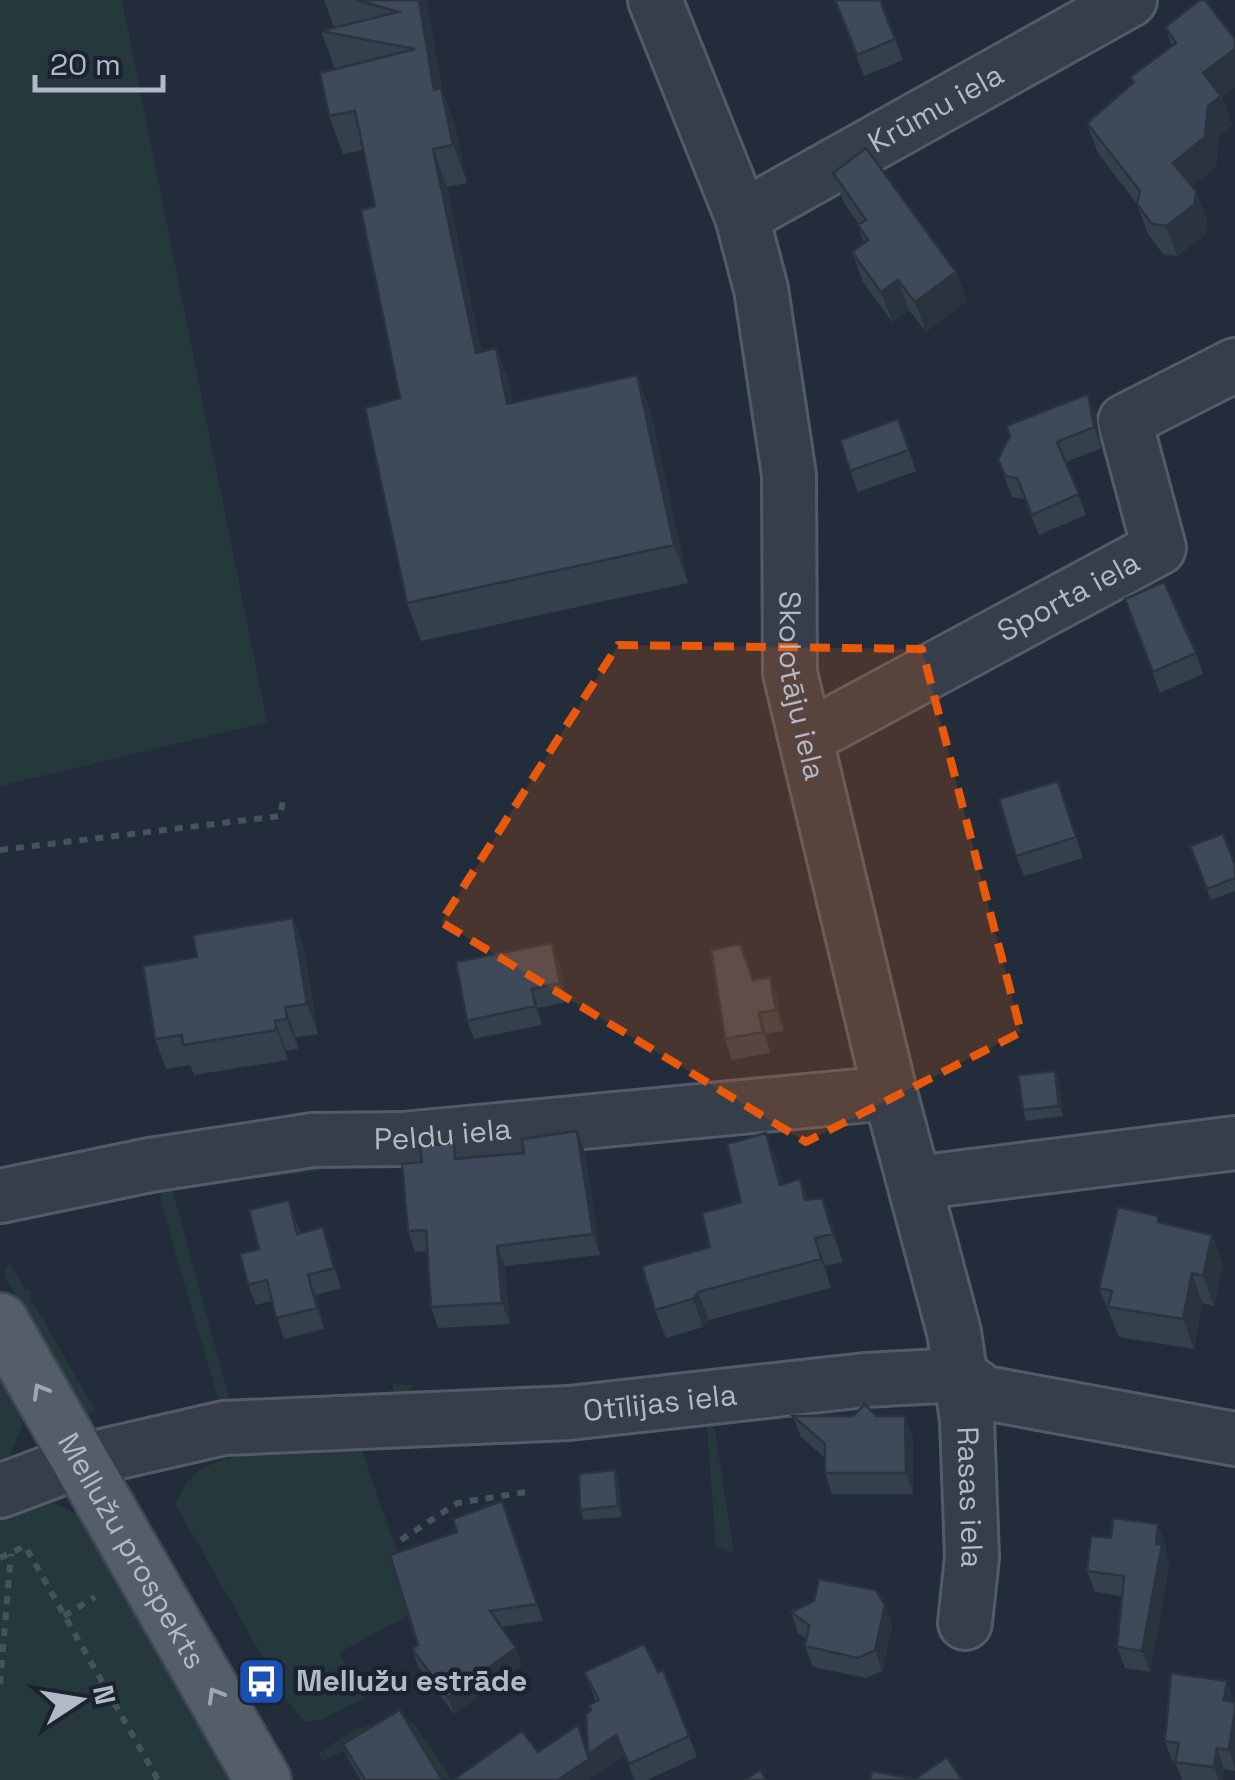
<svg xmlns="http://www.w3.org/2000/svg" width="1235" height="1780" font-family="'Space Grotesk',sans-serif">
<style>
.green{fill:#25393c}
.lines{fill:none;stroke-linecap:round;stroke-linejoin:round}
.minor-casing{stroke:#545b68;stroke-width:58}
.major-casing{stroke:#3f4753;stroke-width:60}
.path{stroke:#425558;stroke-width:6;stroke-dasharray:8 8;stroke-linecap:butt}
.minor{stroke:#363e4a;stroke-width:52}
.major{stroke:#545d6a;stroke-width:55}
.wall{fill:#35404d}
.shaded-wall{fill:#2b343e}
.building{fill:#3e4a59;stroke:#2b343e;stroke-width:2.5}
.oneway{stroke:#9ea6b4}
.marked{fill:#e8590c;fill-opacity:0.2;stroke:#e8590c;stroke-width:8;stroke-dasharray:20 12;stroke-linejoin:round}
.labels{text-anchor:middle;stroke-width:9;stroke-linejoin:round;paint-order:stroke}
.street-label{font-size:30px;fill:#b1b8c6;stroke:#1b232f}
.poi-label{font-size:30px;font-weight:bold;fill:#b1b8c6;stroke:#1b232f;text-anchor:start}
</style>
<rect width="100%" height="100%" fill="#222c3a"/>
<path class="green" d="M0 0H122L267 722 0 786Z
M315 1160 320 1171 172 1188 230 1402 393 1395V1384L413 1385 409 1394 220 1406 160 1199 165 1185Z
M9 1262 25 1290 29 1289 31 1299 96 1411 88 1415 4 1275Z
M0 1377 23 1424 10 1457 0 1462Z
M706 1414 714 1425 734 1553 716 1547Z
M359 1441 398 1555 389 1557 410 1614 339 1653 364 1698 324 1719 305 1722 289 1703 175 1504C188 1475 200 1467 231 1457L234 1448Z
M46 1500 83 1517 234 1780H0V1513Z
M403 1716 414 1724 452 1780 349 1760 344 1751 323 1761 318 1753 354 1730Z"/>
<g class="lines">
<defs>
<g id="minor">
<path id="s1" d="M655 0 742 217 761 289 789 475 790 673 890 1093 954 1332 967 1420 972 1557 965 1623"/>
<path id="s2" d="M742 217 1130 0"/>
<path id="s3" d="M806 738 1159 548 1125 421 1235 365"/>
<path d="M915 1183 1235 1143"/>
<path id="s4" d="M0 1196 150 1165 313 1140 403 1139 890 1093"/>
<path id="s5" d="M0 1491 80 1461 224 1428 569 1413 865 1380 960 1375 985 1393 1235 1439"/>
</g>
<g id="major">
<path id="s6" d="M0 1321 263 1780"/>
</g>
</defs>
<use href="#minor" class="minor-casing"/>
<use href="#major" class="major-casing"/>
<path class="path" d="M0 850 280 816 283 801
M401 1540 457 1503 527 1492
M0 1558 25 1546 158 1780
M64 1616 95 1597
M0 1684 11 1554"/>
<use href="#minor" class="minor"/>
<use href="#major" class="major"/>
</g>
<path class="wall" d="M324 0H426L442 90 455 126 467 183 447 187 481 352 496 348 510 386 513 402 637 375 651 413 688 583 421 641 407 603 400 398 375 206 363 150 343 154 329 116 335 69 321 31 336 27H334Z
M834 0H880L903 60 864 76Z
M1165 27 1235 39V87L1222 97 1232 125 1219 136 1216 167 1192 186 1196 191 1207 221 1205 235 1177 256 1163 254 1148 234 1137 204 1098 153 1087 123 1133 83 1130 77 1172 46Z
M833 173 956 272 967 301 926 332 909 310 892 322 863 282 852 252 864 243 858 225 859 224 844 203Z
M1096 415 1101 448 1066 462 1086 515 1039 535 1024 499 1012 497 998 459Z
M898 419 916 471 858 492 850 471Z
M1125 599 1196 653 1203 674 1160 693Z
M1058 781 1083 858 1024 876 1016 856Z
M1190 846 1235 865V891L1211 900Z
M293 918 304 948 318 1034 296 1037 298 1049 286 1051 288 1060 194 1075 190 1065 166 1069 155 1039 197 957Z
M559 961 567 1002 538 1008 542 1025 474 1039 467 1021Z
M753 980 777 997 784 1031 766 1034 770 1053 732 1060 725 1039Z
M1055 1071 1059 1081 1063 1116 1026 1121 1023 1110Z
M766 1133 783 1184 800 1179 808 1200 822 1198 843 1262 825 1266 831 1288 709 1320 703 1327 666 1338 655 1310 710 1247 741 1202Z
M585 1152 600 1255 505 1266 510 1324 438 1328 431 1307 428 1251 415 1252 408 1231 460 1158Z
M289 1200 300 1233 323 1227 330 1248 341 1288 316 1295 324 1329 284 1339 272 1301 256 1305 248 1285 259 1249Z
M1161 1223 1223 1264 1214 1306 1202 1303 1194 1349 1119 1337 1099 1288Z
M793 1416H876L913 1437V1494H832L825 1473V1458L801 1437Z
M615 1470 619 1481 622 1517 584 1520 580 1510Z
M502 1501 543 1621 501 1627 522 1665 454 1714 418 1666 412 1649 418 1645 457 1532Z
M1166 1545 1165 1553 1169 1565 1150 1672 1125 1668 1117 1647 1122 1596 1095 1592 1087 1571Z
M885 1605 892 1626 882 1671 866 1678 813 1667 805 1646 807 1639 798 1633 791 1612Z
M663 1670 697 1757 647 1780H635L624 1756 595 1775 592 1767 595 1775 588 1780H453L538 1752 588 1753 591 1711 596 1701 584 1672H658Z
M1234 1702 1235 1771 1224 1769 1223 1780H1182L1175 1762 1172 1761 1165 1741Z
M343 1744 442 1780H361L349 1760Z"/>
<path class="shaded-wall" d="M419 0H426L428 7 442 90 455 126 467 183 434 90Z
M1235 49V87L1222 97 1232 125 1219 136 1216 167 1184 193 1173 163 1203 73Z
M433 149 447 187 490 391 476 353Z
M1196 191 1207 221 1205 235 1177 256 1166 226Z
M956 272 967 301 926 332 915 302Z
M898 280 909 310 892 322 881 292Z
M496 348 510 386 521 441 507 404Z
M637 375 651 413 688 583 674 545Z
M1088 394 1096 415 1101 448 1094 427Z
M293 918 304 948 318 1034 307 1004Z
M552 943 559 961 567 1002 560 983Z
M770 977 777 997 784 1031 776 1010Z
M532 989 538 1008 542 1025 535 1006Z
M285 1007 296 1037 298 1049 287 1019Z
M759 1013 766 1034 770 1053 763 1032Z
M275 1021 286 1051 288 1060 277 1030Z
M1055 1071 1059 1081 1063 1116 1059 1106Z
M577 1131 585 1152 600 1255 593 1234Z
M766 1133 777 1161 791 1213 780 1185Z
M822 1198 833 1226 843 1262 833 1234Z
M323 1227 330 1248 341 1288 334 1268Z
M1212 1235 1223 1264 1214 1306 1203 1276Z
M815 1238 825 1266 831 1288 821 1259Z
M497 1246 505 1266 510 1324 502 1303Z
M1192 1273 1202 1303 1194 1349 1183 1319Z
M308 1275 316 1295 324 1329 317 1308Z
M698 1292 709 1320 703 1327 693 1299Z
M905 1416 913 1437V1494L906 1473Z
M615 1470 619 1481 622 1517 618 1506Z
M1158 1524 1166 1545 1165 1553 1169 1565 1150 1672 1142 1651Z
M885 1605 892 1626 882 1671 875 1650Z
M516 1648 522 1665 454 1714 448 1697Z
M1227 1681 1234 1702 1224 1700Z
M1235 1710V1768L1229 1750Z
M616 1735 624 1756 595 1775 592 1767 595 1775 588 1780H558L588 1754Z
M1217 1748 1224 1769 1223 1780H1219L1214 1767Z"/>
<path class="building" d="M357 0H419L434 90 441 88 453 145 433 149 476 353 496 348 507 404 637 375 674 545 407 603 365 408 400 398 361 210 375 206 355 111 329 116 320 73 415 49 321 31 398 12Z
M835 0H880L895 39 857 55Z
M1200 0H1205L1235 39V49L1203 73 1221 96 1208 106 1205 137 1173 163 1196 191 1194 205 1166 226 1152 224 1137 204 1140 191 1087 123 1134 82 1130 77 1176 43 1165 27Z
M866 148 956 272 915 302 898 280 881 292 852 252 868 240 858 225 866 220 833 173Z
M1088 394 1094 427 1057 442 1079 494 1032 515 1017 478 1005 476 998 459 1010 436 1006 426Z
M898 419 909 450 850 471 840 440Z
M1164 582 1196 653 1153 672 1125 599Z
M1058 781 1076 837 1016 856 999 799Z
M1223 834 1235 865V878L1207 889 1190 846Z
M293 918 307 1004 285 1007 287 1019 275 1021 277 1030 183 1045 182 1035 155 1039 143 966 197 957 193 935Z
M552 943 560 983 532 989 535 1006 467 1021 456 962Z
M740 944 753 980 770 977 776 1010 759 1013 763 1032 725 1039 711 950Z
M1055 1071 1059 1106 1023 1110 1018 1075Z
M577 1131 593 1234 497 1246 502 1303 431 1307 426 1230 408 1231 402 1164 422 1162 420 1146 454 1143 455 1159 524 1153 522 1139Z
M766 1133 780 1185 800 1179 805 1200 822 1198 833 1234 815 1238 821 1259 698 1292 693 1299 655 1310 642 1266 710 1247 702 1213 741 1202 727 1144Z
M289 1200 297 1234 323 1227 334 1268 308 1275 317 1308 276 1318 267 1280 248 1285 240 1254 259 1249 249 1210Z
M1118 1207 1158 1216V1222L1212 1235 1203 1276 1192 1273 1183 1319 1108 1307 1112 1291 1099 1288Z
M865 1404 876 1416H905L906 1473H825V1444L793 1416H853Z
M615 1470 618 1506 580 1510 579 1474Z
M502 1501 537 1604 490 1611 516 1648 448 1697 412 1649 418 1645 390 1555 457 1532 453 1519Z
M1113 1518 1158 1524 1156 1544H1162L1142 1651 1117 1647 1124 1576 1087 1571 1091 1536 1111 1538Z
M819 1579 876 1590 885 1605 875 1650 858 1658 805 1646 809 1625 791 1612 814 1601Z
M644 1644 658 1672 663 1670 689 1736 629 1764 616 1735 588 1754 586 1714 591 1710 589 1705 599 1700 584 1672Z
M1171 1673 1227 1681 1224 1700 1235 1702V1710L1229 1750 1217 1748 1214 1767 1175 1762 1179 1743 1165 1741Z
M400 1710 442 1780H365L343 1744Z
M578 1725 589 1759 558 1780H453L522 1731 538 1752Z
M947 1757 962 1780H870L872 1771 915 1779Z
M760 1770 766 1780H745Z"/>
<defs><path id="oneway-chevron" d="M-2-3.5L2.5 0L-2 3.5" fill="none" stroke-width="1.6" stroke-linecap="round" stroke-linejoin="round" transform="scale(2.5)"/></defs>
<g class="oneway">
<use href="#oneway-chevron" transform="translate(40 1391) rotate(-120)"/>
<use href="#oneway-chevron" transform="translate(215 1695) rotate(-120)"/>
</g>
<path class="marked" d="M618 645 922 649 1021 1032 806 1142 441 922Z"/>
<defs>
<symbol id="bus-square" viewBox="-11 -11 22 22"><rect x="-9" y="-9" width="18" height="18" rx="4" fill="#1a4fb4" stroke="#1b232f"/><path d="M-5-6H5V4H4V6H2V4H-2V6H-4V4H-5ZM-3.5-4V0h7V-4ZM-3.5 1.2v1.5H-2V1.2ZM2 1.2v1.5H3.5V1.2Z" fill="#fff"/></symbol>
</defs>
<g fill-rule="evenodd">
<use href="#bus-square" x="234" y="1654" width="55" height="55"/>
</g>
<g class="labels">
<g class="street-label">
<text dy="10" stroke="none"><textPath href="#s2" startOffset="222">Krūmu iela</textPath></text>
<text dy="10" stroke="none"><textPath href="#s3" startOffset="298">Sporta iela</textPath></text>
<text dy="10" stroke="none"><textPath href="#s1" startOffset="708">Skolotāju iela</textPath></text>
<text dy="10" stroke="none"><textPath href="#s4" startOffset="448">Peldu iela</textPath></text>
<text dy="10" stroke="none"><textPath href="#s5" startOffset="670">Otīlijas iela</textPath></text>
<text dy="10" stroke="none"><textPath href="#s1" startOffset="1540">Rasas iela</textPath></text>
<text dy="10" stroke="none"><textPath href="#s6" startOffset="265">Mellužu prospekts</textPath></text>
</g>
<g class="poi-label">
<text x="296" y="1691">Mellužu estrāde</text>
</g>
</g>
<g transform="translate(80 1700) rotate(78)" stroke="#1b232f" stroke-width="8" paint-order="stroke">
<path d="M0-8L18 38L0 25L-18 38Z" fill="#b1b8c6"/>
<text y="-15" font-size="28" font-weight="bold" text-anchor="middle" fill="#b1b8c6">N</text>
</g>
<path d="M35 75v15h128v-15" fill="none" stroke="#b1b8c6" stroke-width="5"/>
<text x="50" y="75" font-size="30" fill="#b1b8c6" stroke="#1b232f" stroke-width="8" paint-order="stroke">20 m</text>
</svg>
